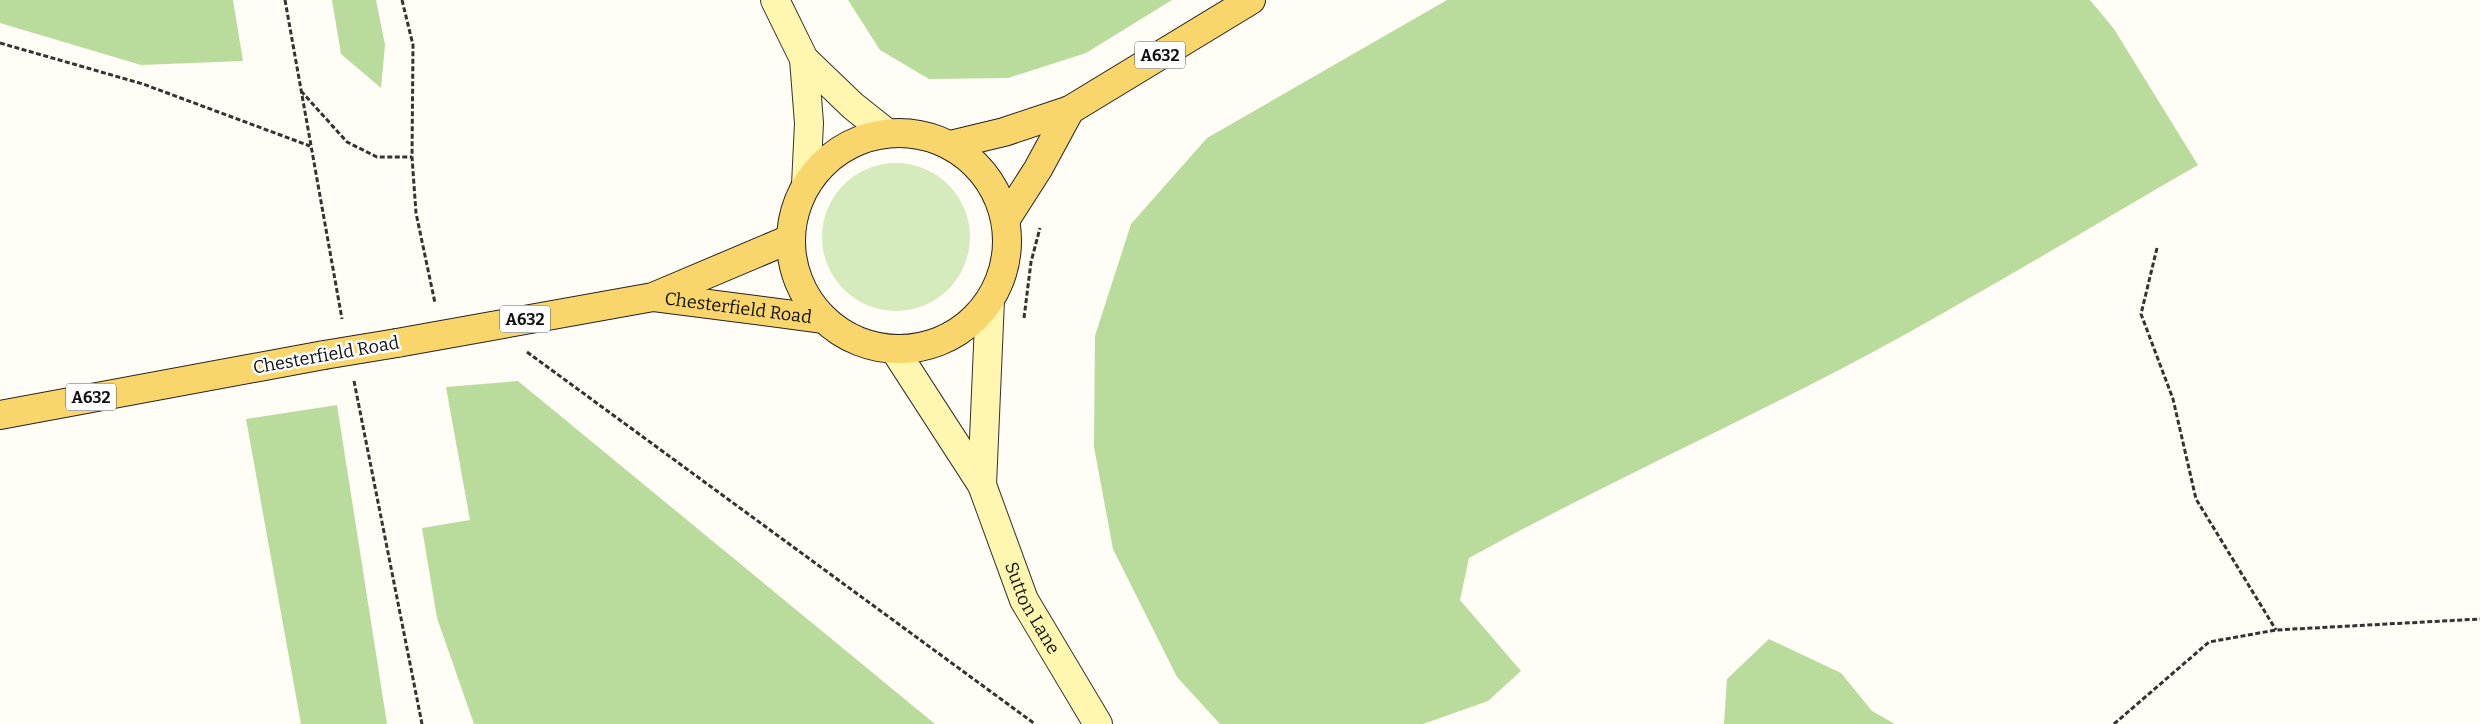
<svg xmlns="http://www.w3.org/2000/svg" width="2480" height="724" font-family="Bitter,serif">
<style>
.green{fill:#d5ebbd}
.forest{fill:#b9dc9c}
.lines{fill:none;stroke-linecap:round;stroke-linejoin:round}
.secondary-casing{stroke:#333;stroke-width:30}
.primary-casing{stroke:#222;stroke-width:30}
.path{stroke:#333;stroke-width:3;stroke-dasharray:5 2.5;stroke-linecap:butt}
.secondary{stroke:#fff6b0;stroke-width:28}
.primary{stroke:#f9d66b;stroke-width:28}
.primary-bridge-casing{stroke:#222;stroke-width:30;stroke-linecap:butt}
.primary-bridge{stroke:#f9d66b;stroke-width:28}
.labels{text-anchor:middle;stroke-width:5;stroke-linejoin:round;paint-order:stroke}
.shield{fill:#fff;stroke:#585858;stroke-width:1}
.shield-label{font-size:16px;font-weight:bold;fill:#111}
.street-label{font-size:18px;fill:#111;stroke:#fff}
</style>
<rect width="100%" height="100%" fill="#fffdf5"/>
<path class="green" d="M822 237a74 74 0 1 1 148 0a74 74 0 1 1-148 0Z"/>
<path class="forest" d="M0 0H233L243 61 141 65 0 23Z
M332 0H376L385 45 381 88 341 54Z
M848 0H1172L1086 53 1008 78 929 79 880 50Z
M1447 0H2090L2114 29 2198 165C2101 221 2005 279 1906 334 1763 413 1612 479 1469 558L1460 600 1521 671 1488 701 1423 724H1220L1177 677 1113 549 1094 447 1095 336 1131 224 1207 138Z
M518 381 935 724H474L437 618 422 528 470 520 446 387Z
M337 405 387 724H301L246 419Z
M1769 639 1841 673 1872 711 1895 724H1724L1727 679Z"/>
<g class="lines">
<defs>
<g id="secondary">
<path d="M775 0 804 59 853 106 887 133"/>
<path d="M804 59 809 123 806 185"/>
<path id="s1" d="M894 349 982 485 1024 600 1098 724"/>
<path d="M982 485 990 300"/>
</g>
<g id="primary">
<circle cx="899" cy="241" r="108"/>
<path d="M950 145 1004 132 1070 110 1251 0"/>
<path d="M1006 219 1038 169 1070 110"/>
<path id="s2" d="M654 297 824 319"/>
<path d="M397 343 653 297 790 239"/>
<path d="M0 415 324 355"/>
</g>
</defs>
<use href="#secondary" class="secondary-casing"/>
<use href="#primary" class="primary-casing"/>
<path class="path" d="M285 0 342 319
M402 0 413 45 412 157 416 213 435 303
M0 43 143 84 310 146
M301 91 347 142 377 157H412
M2157 248 2141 314 2173 399 2196 499 2276 630
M1024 318 1031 262 1040 228
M527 352 1035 724
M354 381 422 724
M2114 724 2209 642 2276 630 2480 619"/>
<use href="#secondary" class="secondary"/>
<use href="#primary" class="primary"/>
<defs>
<path id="primary-bridge" d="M324 355 397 343"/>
</defs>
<use href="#primary-bridge" class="primary-bridge-casing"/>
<use href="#primary-bridge" class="primary-bridge"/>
</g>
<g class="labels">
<g class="shield">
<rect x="1135" y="41.5" width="50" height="27" rx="4"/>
<rect x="500" y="305.5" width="50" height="27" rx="4"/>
<rect x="66" y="383.5" width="50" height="27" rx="4"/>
</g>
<g class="shield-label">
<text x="1160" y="61">A632</text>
<text x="525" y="325">A632</text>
<text x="91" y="403">A632</text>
</g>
<g class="street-label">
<text dy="6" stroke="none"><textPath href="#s2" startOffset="85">Chesterfield Road</textPath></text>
<text transform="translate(326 355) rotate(-10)" y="6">Chesterfield Road</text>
<text dy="6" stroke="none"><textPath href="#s1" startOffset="295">Sutton Lane</textPath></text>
</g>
</g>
</svg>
